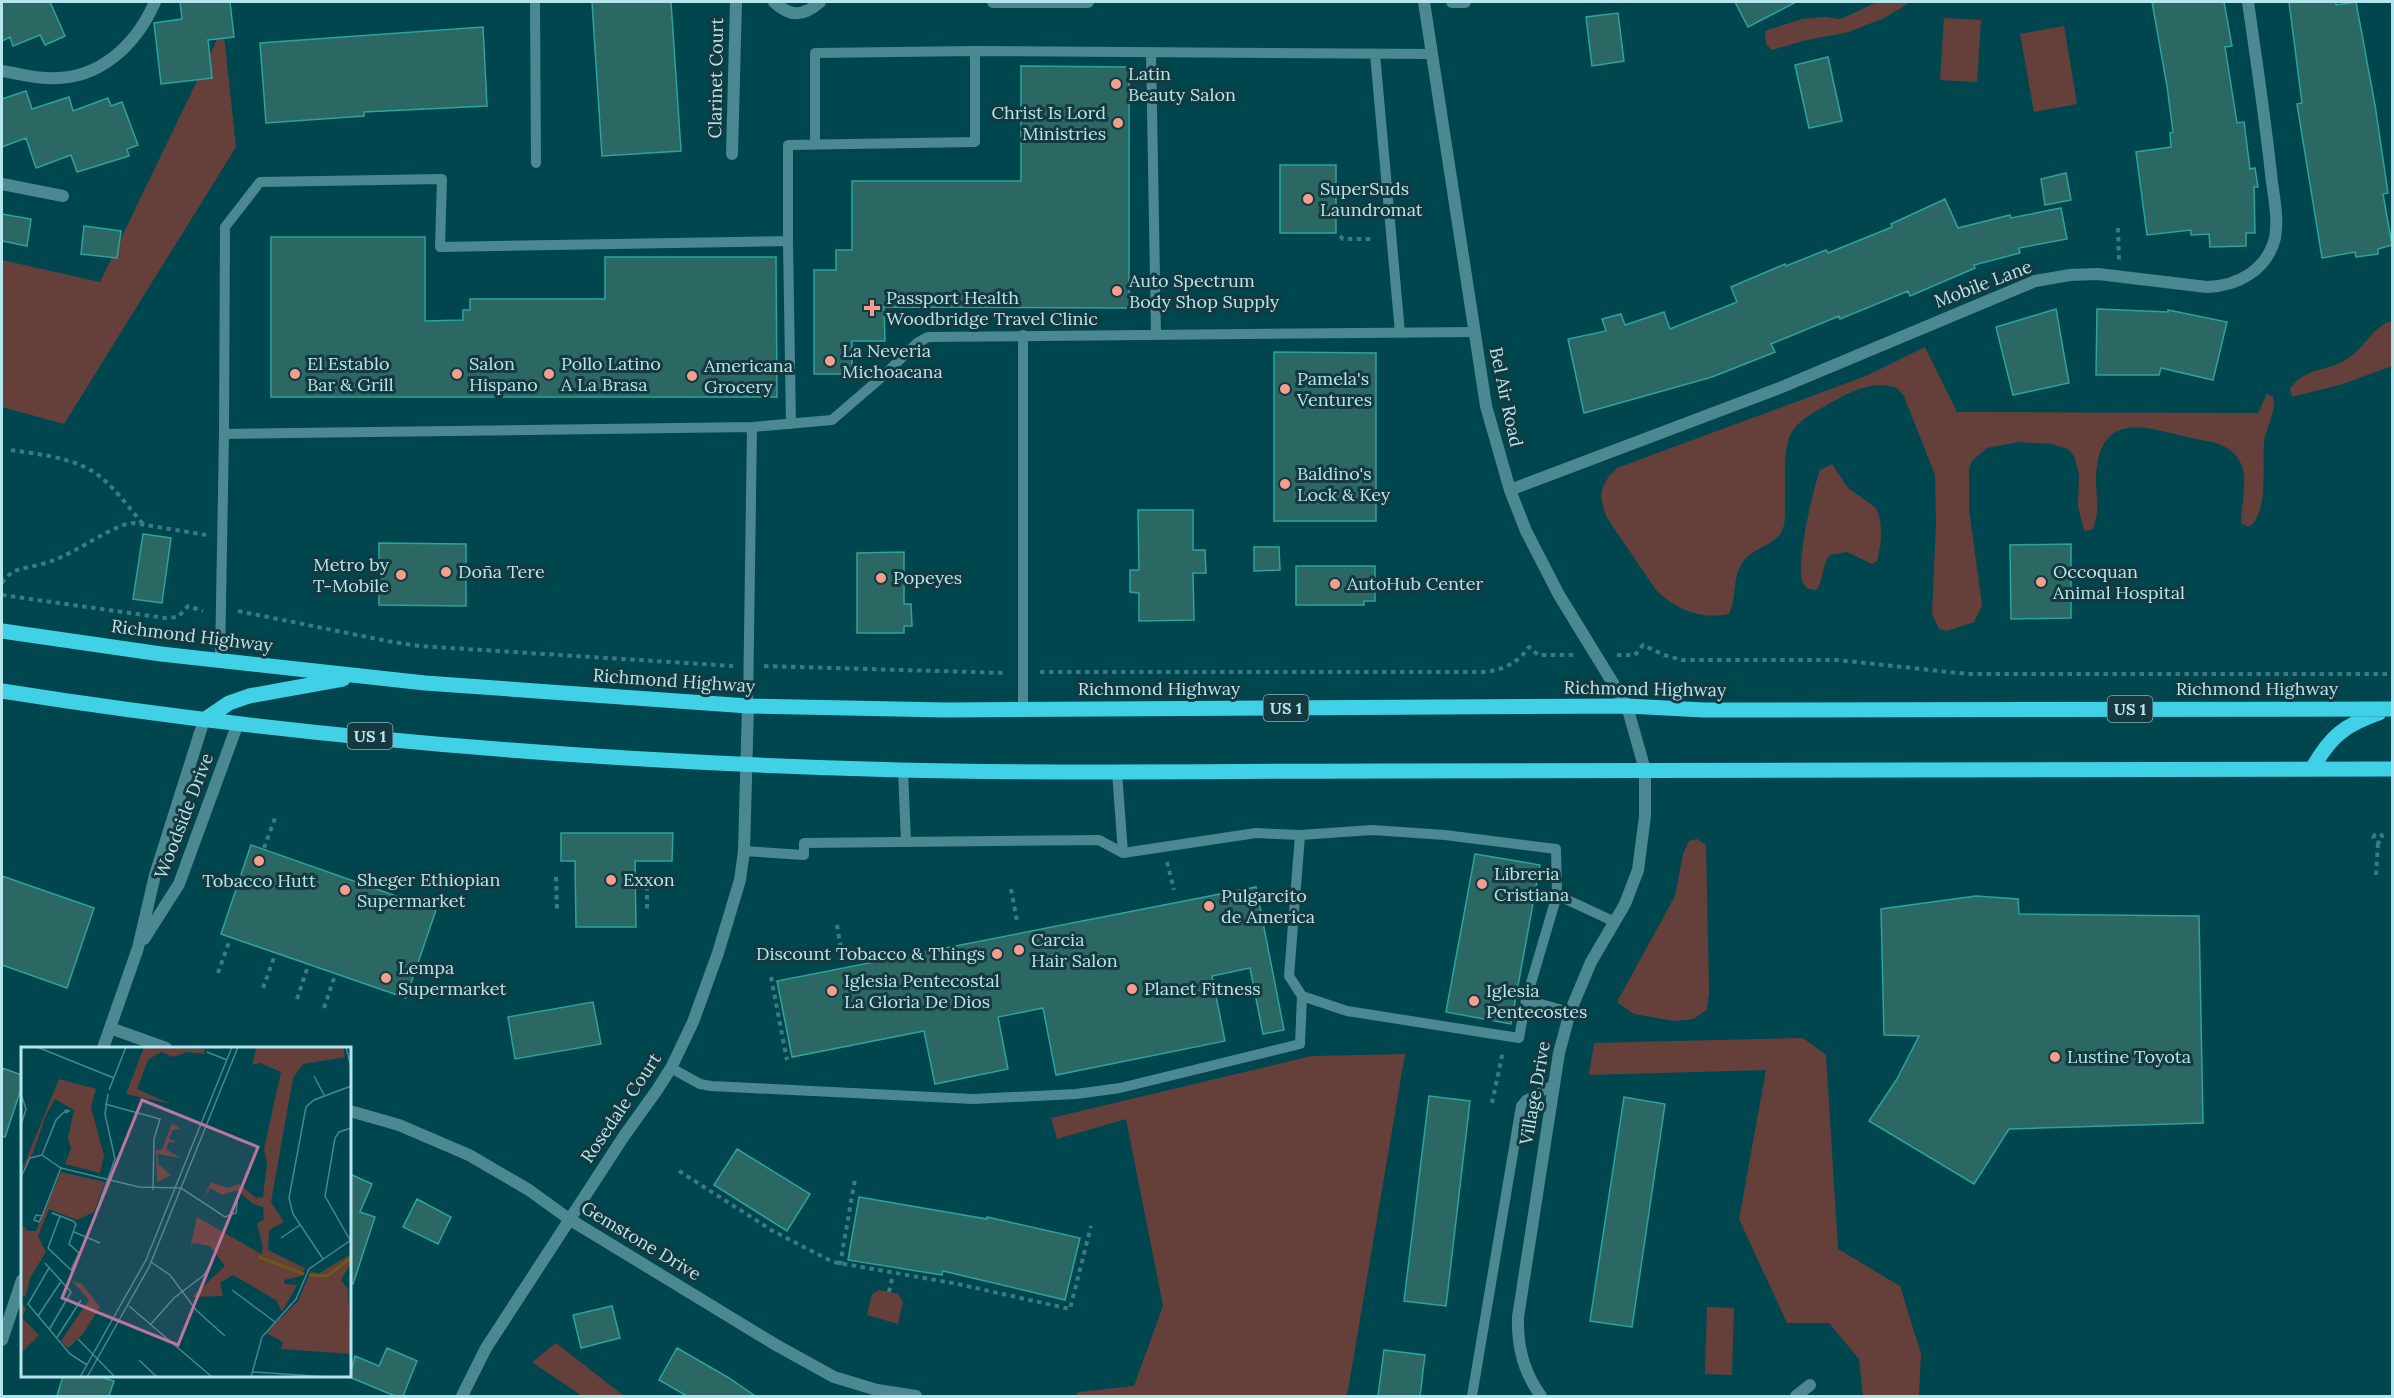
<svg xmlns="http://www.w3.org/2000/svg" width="2394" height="1398" font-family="Lora,serif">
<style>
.green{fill:#65403a}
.building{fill:#2b6763;stroke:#2aa59e;stroke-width:1.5}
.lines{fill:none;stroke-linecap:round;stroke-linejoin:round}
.path{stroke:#3b7a83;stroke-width:4;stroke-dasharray:4.5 4.5;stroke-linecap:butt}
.lane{stroke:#4c8892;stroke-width:10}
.street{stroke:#4c8892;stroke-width:12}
.primary{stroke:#41d1e7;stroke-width:15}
.poi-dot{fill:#f59d8f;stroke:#15393e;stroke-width:2}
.labels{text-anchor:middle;stroke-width:6;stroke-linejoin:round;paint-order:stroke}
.shield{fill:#15393e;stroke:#85b2b9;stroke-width:1.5}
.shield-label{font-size:16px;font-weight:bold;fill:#b5e6ee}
.poi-label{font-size:18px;fill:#b5e6ee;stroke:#15393e;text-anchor:start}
.street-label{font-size:18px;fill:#b5e6ee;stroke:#15393e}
.inset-river{fill:none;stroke:#6d5719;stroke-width:3}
.inset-road{fill:none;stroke:#48868f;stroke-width:1.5}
.view{fill:#bc759d;fill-opacity:0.15;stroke:#bc759d;stroke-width:3}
.inset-edge{fill:none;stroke:#b5e6ee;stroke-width:3}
</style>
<rect width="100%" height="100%" fill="#00464f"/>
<path class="green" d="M1877 2H1911L1884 18 1849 32 1807 40 1772 50 1766 44 1765 31 1802 19 1825 17 1841 19Z
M1944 18 1981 20 1977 82 1940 80Z
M2064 26 2077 104 2034 112 2020 34Z
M223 27 236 147 64 424 2 407V260L100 282Z
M2388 322H2392V366L2343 384 2292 397 2290 389C2304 367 2327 372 2347 359 2363 349 2371 330 2388 322Z
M1925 347 1957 412 2258 413 2267 394 2273 397C2277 409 2266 429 2264 442 2262 465 2269 513 2249 527L2241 523C2242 489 2257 456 2213 442 2165 437 2098 396 2096 480 2096 498 2101 513 2092 530L2084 531 2078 506 2079 474 2074 456 2068 449 2051 444 2019 442 1987 448 1972 461 1969 469V508L1982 606 1974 622 1947 631 1939 629 1932 614 1936 524 1935 475 1904 396 1897 388C1875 381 1855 389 1836 400 1822 408 1800 418 1792 432 1782 448 1786 481 1785 500 1785 509 1786 523 1782 531 1773 547 1753 547 1743 562 1732 577 1737 597 1729 614 1702 620 1676 610 1656 590L1607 518C1598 496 1599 485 1617 468L1866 376Z
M1832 464 1848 488 1876 508C1884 525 1881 545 1877 561L1872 564 1847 552 1830 555C1821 566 1824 581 1816 590 1811 590 1807 589 1804 585 1794 567 1813 490 1820 470Z
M1697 839 1706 845 1709 993 1707 1009 1694 1019 1675 1021 1634 1014 1617 1002 1675 896 1683 854 1689 841Z
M1803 1038 1826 1055 1838 1249 1900 1286 1921 1354 1919 1396H1863L1859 1359 1829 1323H1787L1739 1219 1766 1070 1589 1075 1594 1043Z
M1405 1054 1347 1396H1075L1078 1392 1134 1386 1163 1306 1126 1119 1057 1139 1051 1118 1312 1056Z
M879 1290 898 1294 903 1302 898 1324 867 1315 872 1294Z
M1707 1307 1734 1308 1732 1375 1705 1374Z
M556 1343 624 1396H582L532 1362Z"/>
<path class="building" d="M2 2H50L65 36 45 45 40 35 13 46 10 37 2 41Z
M180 2H230L234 37 208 40 212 78 161 84 154 23 182 19Z
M592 2H671L681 151 602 156Z
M1735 2H1796L1748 27Z
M2152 2H2224L2232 46 2225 47 2237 123 2244 122 2250 169 2255 168 2258 187H2254L2255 233H2246V246L2210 247 2209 234 2191 235V230L2147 235 2136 152 2171 147 2170 133 2173 132 2167 86Z
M2289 2H2336V5L2356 2 2375 105 2388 193 2383 194 2392 245 2378 249V254L2356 257 2355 252 2322 258 2297 104 2302 103Z
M1618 13 1624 61 1592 66 1586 17Z
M483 27 487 106 364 112V116L266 123 260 43Z
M1828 57 1842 121 1809 128 1795 65Z
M1021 66 1129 67V308L884 307 885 341H852V374H814V270H836V250H852V181H1021Z
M26 91 32 109 69 97 73 111 108 98 111 106 122 102 138 145 127 149 129 156 77 172 71 155 36 168 26 138 2 147V99Z
M1280 165H1336V233H1280Z
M2066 173 2071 200 2045 205 2041 179Z
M1945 199 1958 228 2010 215 2011 218 2061 208 2067 239 2019 248 2020 253 1974 265 1975 268 1910 296 1908 291 1840 319 1839 316 1771 344 1775 352 1712 377 1584 413 1568 339 1606 331 1602 319 1621 314 1625 325 1664 312 1670 329 1737 302 1731 287 1785 264 1786 266 1826 250 1828 253 1892 227 1891 224Z
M2 214 31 219 27 246 2 241Z
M84 226 121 231 117 258 81 254Z
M271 237H425V321L463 320V310H470V299H605V257H776L777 397H271Z
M2056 309 2069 383 2013 395 1996 327Z
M2097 309 2168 312V310L2227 322 2213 380 2161 368 2159 375H2096Z
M1274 352 1376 353V521H1274Z
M1138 510H1193V550H1205L1206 573H1193L1194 620 1139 621V593L1130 592V570H1139Z
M143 534 171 538 162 603 133 599Z
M379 543 466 544V606L379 605Z
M2071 544V618L2011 619 2010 545Z
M1254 547H1279L1280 570 1254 571Z
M904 552V604H911L912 626H904V633H857V553Z
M1296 566H1375V601H1364V605H1296Z
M561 833H673L672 861H635L636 927H576L575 861H561Z
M251 845 436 910 406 998 221 934Z
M1475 854 1540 865 1511 1024 1446 1012Z
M2 876 94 908 67 988 2 965Z
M1256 887 1284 1030 1263 1034 1250 968 1212 976 1225 1041 1056 1075 1043 1008 998 1017 1008 1069 935 1084 924 1031 792 1057 777 981Z
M1976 896 2018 899 2019 914 2199 916 2203 1123 2009 1129 1974 1184 1869 1121 1897 1079 1919 1036 1884 1035 1881 909Z
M593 1002 601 1044 515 1059 508 1017Z
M2 1068 22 1075V1086L5 1137 2 1136Z
M1429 1096 1470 1101 1446 1306 1404 1301Z
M1624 1097 1665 1104 1632 1327 1590 1321Z
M737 1149 810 1194 787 1231 714 1185Z
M350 1174 372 1184 360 1212 375 1217 353 1284 350 1283Z
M859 1197 987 1219V1217L1080 1238 1065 1300 943 1271 942 1275 848 1260Z
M417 1199 451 1217 438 1244 403 1227Z
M612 1306 620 1338 581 1348 573 1315Z
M387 1348 417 1361 403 1396H395L347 1376H350L355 1356 379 1366Z
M677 1348 729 1378 755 1396H687L659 1380Z
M1384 1350 1425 1355 1420 1396H1378Z
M63 1376H97L114 1381 109 1396H57Z"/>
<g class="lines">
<path class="path" d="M2118 228 2119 260
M1340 236 1343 239H1374
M11 450C37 454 69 457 92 471 112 483 128 507 144 525
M2 583C12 567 25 569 42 564 72 556 95 536 123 525L134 523 206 535
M2 595 165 618 178 617 188 606 203 611
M238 611 387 641 419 646 733 666
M1617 655H1635L1643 645 1664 655 1682 660H1837L1968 674H2392
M764 666 1006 673
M1040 672H1484C1503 670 1518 663 1529 647L1538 655H1576
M2373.5 838a4.5 4.5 0 1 1 9 0a4.5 4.5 0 1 1-9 0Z
M264 848 275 818
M1167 862 1174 890
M2376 875 2378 843
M556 877 557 909
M647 877V909
M1011 889 1017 921
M837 925 842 955
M218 973 230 939
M771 977 787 1060
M263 988 275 955
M297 999 308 966
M324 1008 335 975
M1492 1103 1503 1051
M679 1171 773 1231 833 1262 958 1284 1070 1309 1091 1226
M840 1265 855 1179
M889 1292 893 1274"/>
<path class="lane" d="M535 2 536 163
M1151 52 1156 335
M1375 54 1400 333
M815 144V53L975 51
M788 241V145L975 142V51L1433 54
M752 427 832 420 883 376 917 343 928 337 1474 332
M224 434 225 227 260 182 442 179 440 247 788 241 791 424
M220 659 224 434 752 427 748 706
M1023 710V335
M903 770 906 842
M1117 772 1123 853
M1300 835 1289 976 1302 996 1347 1011 1519 1038 1526 1000 1557 895
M744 851 804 855V843L1099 840 1123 853 1256 833 1300 835 1372 830 1445 835 1556 849 1557 895 1615 922
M1526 1000 1570 1012
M671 1068 700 1084 711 1086 973 1099 1076 1094 1120 1088 1300 1044 1302 996
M1472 1396 1521 1106 1526 1100 1555 1084"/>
<path class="street" d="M774 2C790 17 803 17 820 2
M993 2H1088
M1424 2 1486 406 1510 490 1526 531 1559 595 1627 706 1645 770V816L1638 870 1625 904 1591 962 1570 1012 1559 1053 1518 1317C1517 1346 1524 1373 1541 1396
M1452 2H1465
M2 71C17 73 33 78 48 78 99 81 136 45 155 2
M732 154 736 2
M2 184 63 196
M1510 490 1782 387 2035 281 2070 275 2098 274 2207 287C2238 286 2267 270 2275 238 2279 217 2273 194 2271 174 2265 116 2256 59 2248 2
M144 939 179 884 238 723
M110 1028 166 1048
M103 1048 138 948 155 875 204 720
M350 1111 399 1125 469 1155 529 1190 569 1219 776 1345 834 1377 877 1390 916 1396
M2 1340 22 1280
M462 1396 486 1348 624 1136 657 1090 671 1068 693 1022 718 953 740 880 744 851 748 706
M1796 1396 1810 1385"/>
<path class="primary" d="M2 631 161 654 425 683 748 706 945 710 1627 706 1704 710 2392 709
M2 691C298 738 600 762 900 770 1061 774 1221 771 1382 771 1719 771 2056 769 2392 769
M204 720 229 703 249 696 343 679
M2312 769C2330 737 2344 725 2379 713"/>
</g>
<g class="poi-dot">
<circle cx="1116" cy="84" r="6"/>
<circle cx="1118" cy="123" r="6"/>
<circle cx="1308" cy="199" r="6"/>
<circle cx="1117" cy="291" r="6"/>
<path d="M869 299h6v6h6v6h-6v6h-6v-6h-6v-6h6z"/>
<circle cx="830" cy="361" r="6"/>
<circle cx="295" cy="374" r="6"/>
<circle cx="457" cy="374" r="6"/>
<circle cx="549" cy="374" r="6"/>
<circle cx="692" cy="376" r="6"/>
<circle cx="1285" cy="389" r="6"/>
<circle cx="1285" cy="484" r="6"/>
<circle cx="446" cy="572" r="6"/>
<circle cx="401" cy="575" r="6"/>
<circle cx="881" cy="578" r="6"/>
<circle cx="2041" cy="582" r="6"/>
<circle cx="1335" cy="584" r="6"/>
<circle cx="259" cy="861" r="6"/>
<circle cx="611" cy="880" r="6"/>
<circle cx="1482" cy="884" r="6"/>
<circle cx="345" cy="890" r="6"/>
<circle cx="1209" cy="906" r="6"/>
<circle cx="1019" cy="950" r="6"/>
<circle cx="997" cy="954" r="6"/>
<circle cx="386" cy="978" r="6"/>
<circle cx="1132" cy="989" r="6"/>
<circle cx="832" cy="991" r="6"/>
<circle cx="1474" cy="1001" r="6"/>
<circle cx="2055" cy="1057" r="6"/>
</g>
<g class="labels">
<g class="shield">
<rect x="1263.5" y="695" width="45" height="26" rx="4.5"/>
<rect x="2107.5" y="696" width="45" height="26" rx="4.5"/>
<rect x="347.5" y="723" width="45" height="26" rx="4.5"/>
</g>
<g class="shield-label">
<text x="1286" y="714">US 1</text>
<text x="2130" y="715">US 1</text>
<text x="370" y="742">US 1</text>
</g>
<g class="poi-label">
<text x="1128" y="80">Latin<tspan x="1128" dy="21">Beauty Salon</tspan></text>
<text x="1106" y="119" text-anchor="end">Christ Is Lord<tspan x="1106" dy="21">Ministries</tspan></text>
<text x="1320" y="195">SuperSuds<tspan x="1320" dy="21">Laundromat</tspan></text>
<text x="1129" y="287">Auto Spectrum<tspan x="1129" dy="21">Body Shop Supply</tspan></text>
<text x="886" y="304">Passport Health<tspan x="886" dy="21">Woodbridge Travel Clinic</tspan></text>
<text x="842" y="357">La Neveria<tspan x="842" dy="21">Michoacana</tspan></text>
<text x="307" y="370">El Establo<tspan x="307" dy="21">Bar &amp; Grill</tspan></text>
<text x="469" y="370">Salon<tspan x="469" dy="21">Hispano</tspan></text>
<text x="561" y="370">Pollo Latino<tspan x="561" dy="21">A La Brasa</tspan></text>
<text x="704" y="372">Americana<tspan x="704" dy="21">Grocery</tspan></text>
<text x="1297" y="385">Pamela's<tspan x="1297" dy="21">Ventures</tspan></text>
<text x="1297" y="480">Baldino's<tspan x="1297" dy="21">Lock &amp; Key</tspan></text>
<text x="389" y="571" text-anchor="end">Metro by<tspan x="389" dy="21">T-Mobile</tspan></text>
<text x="458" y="578">Doña Tere</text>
<text x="2053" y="578">Occoquan<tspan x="2053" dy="21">Animal Hospital</tspan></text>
<text x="893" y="584">Popeyes</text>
<text x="1347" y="590">AutoHub Center</text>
<text x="1494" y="880">Libreria<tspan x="1494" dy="21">Cristiana</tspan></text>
<text x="357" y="886">Sheger Ethiopian<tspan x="357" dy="21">Supermarket</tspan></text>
<text x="623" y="886">Exxon</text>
<text x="259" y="887" text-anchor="middle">Tobacco Hutt</text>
<text x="1221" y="902">Pulgarcito<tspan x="1221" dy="21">de America</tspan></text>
<text x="1031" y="946">Carcia<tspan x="1031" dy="21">Hair Salon</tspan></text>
<text x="985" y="960" text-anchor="end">Discount Tobacco &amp; Things</text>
<text x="398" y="974">Lempa<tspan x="398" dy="21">Supermarket</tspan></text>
<text x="844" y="987">Iglesia Pentecostal<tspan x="844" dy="21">La Gloria De Dios</tspan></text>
<text x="1144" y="995">Planet Fitness</text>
<text x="1486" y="997">Iglesia<tspan x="1486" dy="21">Pentecostes</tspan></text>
<text x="2067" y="1063">Lustine Toyota</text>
</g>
<g class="street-label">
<text transform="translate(716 78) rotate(-89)" y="6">Clarinet Court</text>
<text transform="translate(1983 284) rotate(-21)" y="6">Mobile Lane</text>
<text transform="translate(1506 397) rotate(78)" y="6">Bel Air Road</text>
<text transform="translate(192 636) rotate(7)" y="6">Richmond Highway</text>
<text transform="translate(674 681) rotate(4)" y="6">Richmond Highway</text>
<text x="1159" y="695">Richmond Highway</text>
<text transform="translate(1645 689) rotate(1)" y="6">Richmond Highway</text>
<text x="2257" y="695">Richmond Highway</text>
<text transform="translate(184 816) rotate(-69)" y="6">Woodside Drive</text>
<text transform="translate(1535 1093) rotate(-80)" y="6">Village Drive</text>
<text transform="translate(621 1108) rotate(-56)" y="6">Rosedale Court</text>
<text transform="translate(641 1241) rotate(31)" y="6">Gemstone Drive</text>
</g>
</g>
<g transform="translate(21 1047)">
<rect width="330" height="330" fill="#00464f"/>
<path d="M123 0 184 2 183 7 166 5 152 10 140 5 127 13 116 42 150 57 105 47ZM231 0H322L324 10 282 17 272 31 250 155 263 175 248 183 247 203 284 221 280 229 263 233 264 237 276 238 261 265 255 253 212 228 199 236 202 249 171 250 204 219 189 199 172 196 169 202 176 170 240 207 242 201 236 176 243 173 242 160 232 157 216 143 201 148 189 141 181 154 190 135 206 141 218 137 235 151 242 150 246 117 243 102 260 25 239 16 231 18 235 2ZM38 32 75 42 70 60 83 109 79 126 44 117 50 102 47 91 53 63 34 52 24 70 12 106 0 125ZM151 76 160 82 152 83 148 91 155 96 148 95 145 102 159 111 137 107V117L150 128 136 135 135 103H141ZM40 125 84 135 73 165 56 173 28 162 17 189 25 205 9 231 5 249 0 250V177L7 184H15ZM330 207V216L320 233 327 242 330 307 260 302 262 295 245 286 277 254 290 224 297 227ZM51 234 61 237 79 260 61 288 47 301 40 294 68 253ZM0 255 5 262 1 271 18 288 0 306Z" fill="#65403a"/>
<path class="inset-river" d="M238 210 283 227M288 228 306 229 330 211"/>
<path class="inset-road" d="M16 0 93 31M325 0 330 20M186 5 206 13M293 29 303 48M88 43 105 0M0 47 5 62 0 78M84 57 139 72 133 92 132 143M21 108 40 121 118 140 160 141 204 170 215 166 217 148M21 108 35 73 45 63 48 64 44 66M0 130 9 111 21 108M31 166 39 169 52 174 55 177 48 197 58 206 50 223 27 201 39 169M21 169 18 175 13 173 15 168 21 169 40 121M53 185 79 196M66 190 94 112 84 67 87 47M260 191 279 178M329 193 304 149 314 91 318 85 330 81M302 212 272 167 268 151 285 60 293 53 330 39M130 215 149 228 175 263 204 289M24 216 50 245 28 283M28 221 7 257 49 307 66 318M211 243 254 275M108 259 191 330M17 269 41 233M130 277 153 251 183 228 192 214M35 292 60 253M57 292 94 330M118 313 136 330M232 325 308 330M59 330 125 213 211 0M66 330 128 220 217 0M230 330 241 290 275 252 288 222 330 193"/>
<path class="view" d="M121 53 237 100 157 298 41 251Z"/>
<rect width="330" height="330" class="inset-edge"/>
</g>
<rect width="2394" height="1398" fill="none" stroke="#b5e6ee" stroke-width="6"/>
</svg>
